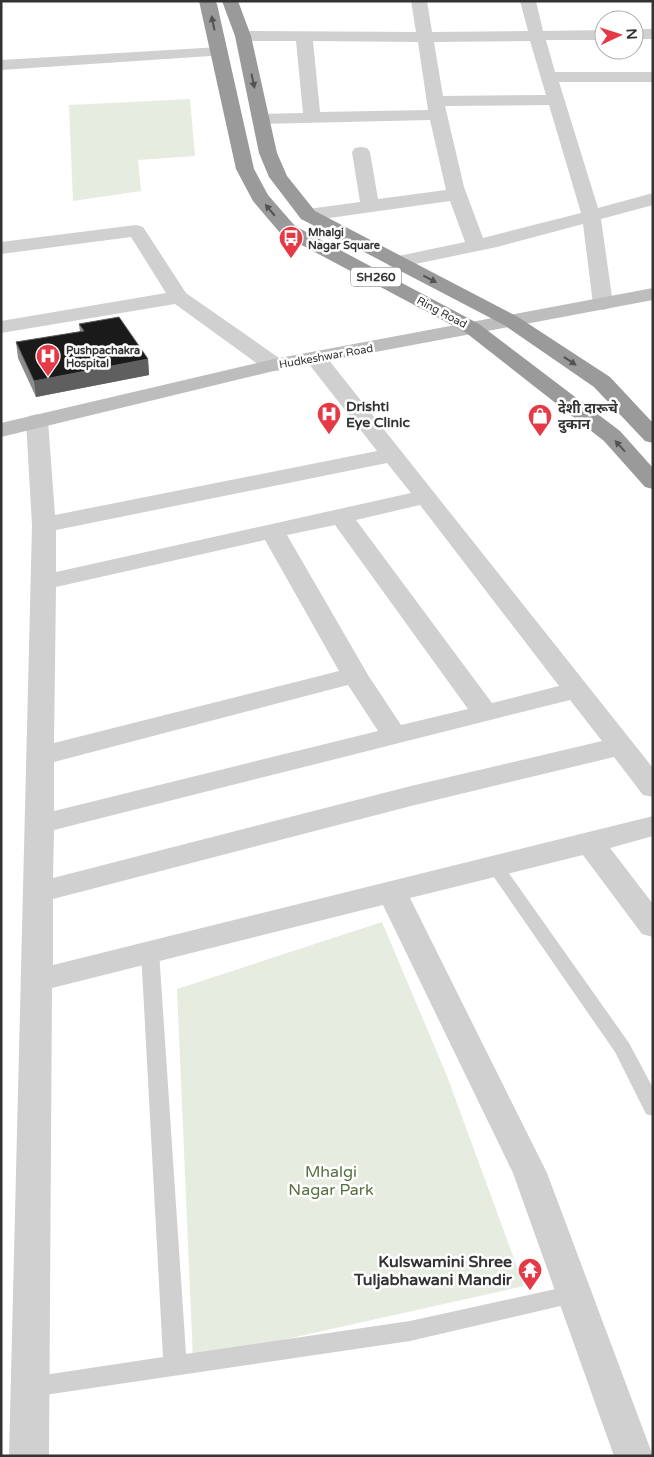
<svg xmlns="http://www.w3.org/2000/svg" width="654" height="1457" font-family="'Varela Round','Noto Sans Devanagari',sans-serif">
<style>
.green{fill:#e6ecdf}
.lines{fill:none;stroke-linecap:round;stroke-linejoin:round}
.lane{fill:#d0d0d0;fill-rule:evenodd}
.street{fill:#d0d0d0;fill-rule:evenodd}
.secondary{fill:#bdbdbd;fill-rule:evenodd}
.highway{fill:#9a9a9a;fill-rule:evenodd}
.wall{fill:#8c8c8c}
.shaded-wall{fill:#5f5f5f}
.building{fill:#1a1a1a;stroke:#5f5f5f}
.oneway{fill:#525252}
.labels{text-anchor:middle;stroke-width:5;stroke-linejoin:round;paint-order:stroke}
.far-poi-label{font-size:11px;font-weight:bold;fill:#333;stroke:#fff;text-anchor:start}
.far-street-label{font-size:11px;fill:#333;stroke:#fff}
.shield{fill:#fff;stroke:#707070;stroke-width:1}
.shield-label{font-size:12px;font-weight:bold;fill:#333}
.poi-label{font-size:14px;font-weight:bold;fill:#333;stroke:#fff;text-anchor:start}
.near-park-label{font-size:16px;fill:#56703f;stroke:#fff}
.near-poi-label{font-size:16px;font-weight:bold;fill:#333;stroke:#fff;text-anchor:end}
</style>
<rect width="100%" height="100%" fill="#fff"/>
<path class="green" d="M190 99 195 156 138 160 141 191 73 201 69 105Z
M382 922 447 1076 524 1286 193 1360 177 989Z"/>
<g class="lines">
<path class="lane" d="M495 860 501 862 629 1043 653 1088V1116L646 1114 615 1052 489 870 486 866 489 862Z
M150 944 157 946 159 951 186 1354 410 1321 574 1285 582 1287 585 1294 582 1301 410 1341 31 1397 23 1394 20 1387 23 1380 31 1377 163 1357 141 951 143 946Z"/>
<path class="street" d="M411 1H427L432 32 528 31 520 1H536L543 31 604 30V40H546L555 72H653V82H559L598 208 653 193V205L601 219 613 304 610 308 603 310 596 308 593 304 583 224 497 247 396 268 389 266 386 262 389 258 465 242 450 201 308 221 301 219 299 215 301 211 308 209 360 202 352 152 355 148 361 147 367 148 370 152 378 199 446 190 430 120 261 124 255 123 252 119 255 115 261 114 303 113 296 41H243L237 39 235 36 237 33 243 31 416 32ZM313 41 418 42 428 110 320 112ZM530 41 546 95 443 96 434 42ZM549 105 581 213 483 238 464 187 445 106Z
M634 29H653V39H634Z
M220 47 226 49 228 52 226 55 1 70V60Z
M136 225 143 227 186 293 282 360 285 365 282 370 274 371 266 370 175 304 1 333V321L166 293 131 237 1 254V242Z
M316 353 324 354 653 768V797L643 795 614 757 411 806 53 899V965L653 816V836L610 848 653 904V937L642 934 583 855 410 898 547 1173 653 1456H614L513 1173 383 905 52 988 49 1456H9L32 525 26 421 29 416 37 414 45 416 48 421 55 515 377 451 305 359 308 354ZM387 463 411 493 56 572V530ZM420 505 559 686 492 703 356 520ZM335 525 468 709 401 725 368 675 287 535ZM265 540 339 671 54 743 56 587ZM348 685 378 731 54 811V762ZM570 700 602 741 411 786 53 878 54 830Z"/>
<path class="secondary" d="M653 288V300L274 371 1 437V423L274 359Z"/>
<path class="highway" d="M199 1H215L217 4 254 169 268 195 295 226 479 324 620 431 653 468V489L645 487 604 441 465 332 281 234 253 201 236 169Z
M222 1H238L251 36 277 153 287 176 315 211 518 317 610 377 653 423V443L645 441 594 387 504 325 301 219 269 177 259 153 235 36Z"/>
</g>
<path class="wall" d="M79 324 148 359 149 375 36 397 18 358 16 342 80 332Z"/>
<path class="shaded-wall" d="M148 359 149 375 36 397 34 381Z"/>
<path class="building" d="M119 317 148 359 34 381 16 342 84 331 79 324Z"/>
<defs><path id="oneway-solid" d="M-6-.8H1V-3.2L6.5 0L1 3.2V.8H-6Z" transform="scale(1.25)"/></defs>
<g class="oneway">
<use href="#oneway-solid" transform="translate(213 23) rotate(-102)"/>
<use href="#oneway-solid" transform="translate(253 81) rotate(78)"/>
<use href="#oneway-solid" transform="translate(270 210) rotate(-130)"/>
<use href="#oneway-solid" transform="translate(430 279) rotate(27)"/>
<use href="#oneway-solid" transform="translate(570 361) rotate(34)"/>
<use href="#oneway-solid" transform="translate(620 446) rotate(-132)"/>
</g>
<defs>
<symbol id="bus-pin" viewBox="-11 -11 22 30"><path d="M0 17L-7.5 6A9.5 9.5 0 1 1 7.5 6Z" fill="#e63946" stroke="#fff"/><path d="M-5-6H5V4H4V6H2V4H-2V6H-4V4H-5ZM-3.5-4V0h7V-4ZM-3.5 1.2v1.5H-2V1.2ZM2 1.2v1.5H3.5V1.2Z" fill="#fff"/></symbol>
<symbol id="hospital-pin" viewBox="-11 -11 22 30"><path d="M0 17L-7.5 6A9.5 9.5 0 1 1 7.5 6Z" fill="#e63946" stroke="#fff"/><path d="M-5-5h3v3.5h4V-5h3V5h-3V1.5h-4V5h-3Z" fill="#fff"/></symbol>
<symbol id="shop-pin" viewBox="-11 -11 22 30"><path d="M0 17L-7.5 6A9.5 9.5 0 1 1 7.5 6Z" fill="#e63946" stroke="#fff"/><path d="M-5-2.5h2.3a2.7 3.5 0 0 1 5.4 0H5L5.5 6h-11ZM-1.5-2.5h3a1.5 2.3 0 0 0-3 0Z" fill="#fff"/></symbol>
<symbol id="temple-pin" viewBox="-11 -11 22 30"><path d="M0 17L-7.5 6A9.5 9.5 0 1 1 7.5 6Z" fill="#e63946" stroke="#fff"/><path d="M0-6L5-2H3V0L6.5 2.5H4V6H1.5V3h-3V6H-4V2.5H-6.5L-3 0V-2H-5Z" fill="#fff"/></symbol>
</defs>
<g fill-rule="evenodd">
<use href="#bus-pin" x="277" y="224" width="28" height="38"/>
<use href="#hospital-pin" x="34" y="342" width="28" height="38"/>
<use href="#hospital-pin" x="315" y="400" width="28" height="38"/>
<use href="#shop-pin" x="526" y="402" width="28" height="38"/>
<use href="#temple-pin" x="516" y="1256" width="28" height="38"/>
</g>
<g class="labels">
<g class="far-poi-label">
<text x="308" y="236">Mhalgi<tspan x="308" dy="13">Nagar Square</tspan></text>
<text x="66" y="354">Pushpachakra<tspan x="66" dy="13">Hospital</tspan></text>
</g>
<g class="far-street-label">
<text transform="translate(442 312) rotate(28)" y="4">Ring Road</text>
<text transform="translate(326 356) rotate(-10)" y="4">Hudkeshwar Road</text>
</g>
<rect class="shield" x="351" y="267.5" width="50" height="19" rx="4"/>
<g class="shield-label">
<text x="376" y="281">SH260</text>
</g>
<g class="poi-label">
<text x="346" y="411">Drishti<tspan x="346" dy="16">Eye Clinic</tspan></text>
<text x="558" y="413">देशी दारूचे<tspan x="558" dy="16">दुकान</tspan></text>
</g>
<g class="near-park-label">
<text x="331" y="1177">Mhalgi<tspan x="331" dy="18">Nagar Park</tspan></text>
</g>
<g class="near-poi-label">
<text x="512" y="1267">Kulswamini Shree<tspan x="512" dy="18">Tuljabhawani Mandir</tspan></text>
</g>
</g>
<rect width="654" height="1457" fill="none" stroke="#333333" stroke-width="5"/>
<g transform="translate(619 35) rotate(86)"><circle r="24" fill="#ffffff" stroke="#adadad"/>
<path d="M0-4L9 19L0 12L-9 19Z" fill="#e63946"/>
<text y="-8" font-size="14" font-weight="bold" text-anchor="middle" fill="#333333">N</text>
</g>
</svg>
